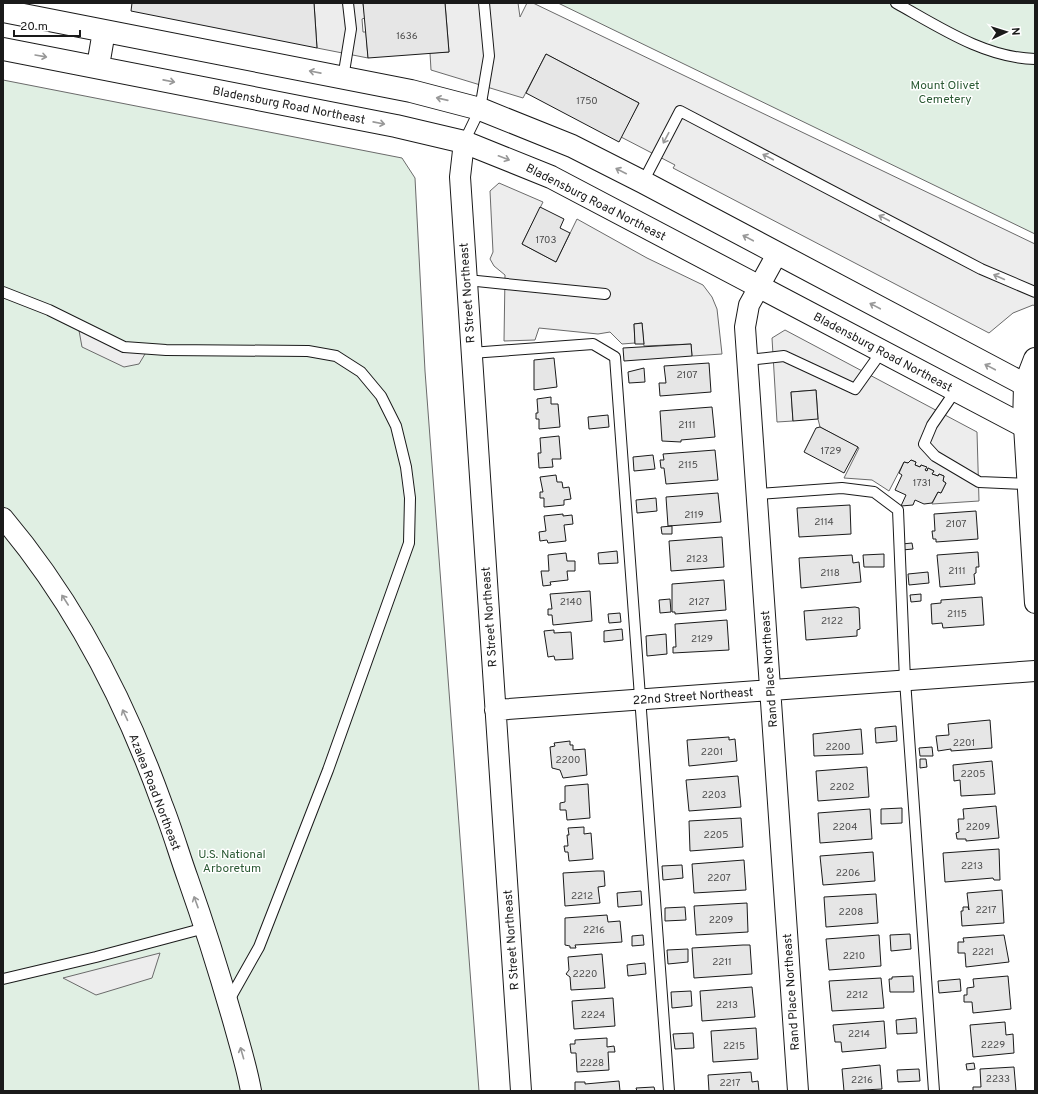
<svg xmlns="http://www.w3.org/2000/svg" width="1038" height="1094" font-family="Overpass,sans-serif">
<style>
.green{fill:#e0efe3;stroke:#6a6a6a}
.parking{fill:#ededed;stroke:#6a6a6a}
.building{fill:#e6e6e6;stroke:#1a1a1a}
.lines{fill:none;stroke-linecap:round;stroke-linejoin:round}
.service-casing{stroke:#1a1a1a;stroke-width:12}
.minor-casing{stroke:#1a1a1a;stroke-width:22}
.secondary-casing{stroke:#1a1a1a;stroke-width:24}
.primary-casing{stroke:#1a1a1a;stroke-width:24}
.service{stroke:#fff;stroke-width:10}
.minor{stroke:#fff;stroke-width:20}
.secondary{stroke:#fff;stroke-width:22}
.primary{stroke:#fff;stroke-width:22}
.oneway{stroke:#989898}
.labels{text-anchor:middle;stroke-width:3;stroke-linejoin:round;paint-order:stroke}
.number-label{font-size:10px;fill:#4d4d4d}
.park-label{font-size:12px;fill:#2b5a34;stroke:#fff}
.street-label{font-size:12px;fill:#1a1a1a;stroke:#fff}
</style>
<rect width="100%" height="100%" fill="#fff"/>
<path class="green" d="M558 3H1035V234Z
M3 80 402 158 415 178 425 371 479 1091H3Z"/>
<path class="parking" d="M314 3H363L365 18 362 19 363 32H366L368 58 317 48Z
M445 3H518L520 17 527 3H533L1035 244V306L1033 305 1013 313 989 333 673 168 675 165 621 137 639 103 546 54 523 98 431 70 430 53 449 52Z
M499 183 543 202 522 244 556 262 577 219 647 258 703 285 712 297 717 309 722 354 692 356 691 344 644 346 642 323 634 324 635 343 622 344 610 332 598 334 539 328 535 340 504 341 505 275 494 266 490 259 493 252 490 191Z
M78 325 124 347 148 349 139 364 124 367 82 347Z
M785 330 977 432 979 501 932 504 938 492 941 493 946 483 943 481 944 476 939 474 938 476 932 474 934 471 928 468 927 471 925 470 926 467 921 465 920 467 915 465 916 462 911 460 908 463 904 462 889 491 872 480 844 478 859 448 820 427 818 419 816 390 791 392 793 421 777 422 772 338Z
M160 953 152 978 96 995 63 978Z"/>
<path class="building" d="M132 3H314L317 48 131 11Z
M363 3H450H445L449 52 368 58Z
M546 54 639 103 619 142 526 93Z
M540 207 564 219 560 228 570 233 556 262 522 244Z
M642 323 644 344H635L634 324Z
M691 344 692 356 624 361 623 348Z
M554 358 557 387 534 390V360Z
M709 363 711 392 660 396 659 383H666L664 366Z
M644 368 645 382 629 383 628 372Z
M816 390 818 419 793 421 791 392Z
M551 397V404H558L560 427 539 429V419H536V413H538L537 399Z
M712 407 715 437 681 440V442L662 441 660 411Z
M608 415 609 427 589 429 588 417Z
M820 427 858 447 844 473 804 452 816 428Z
M559 436 561 459H552L553 467 539 468 538 453H541L540 438Z
M715 450 718 480 666 484 664 468H661L660 460H664L663 454Z
M653 455 655 469 634 471 633 457Z
M911 460 916 462 915 465 920 467 921 465 927 467 925 470 927 471 928 468 934 471 932 474 938 476 939 474 944 476 943 481 946 483 941 493 938 492 932 503 924 504 915 500 913 505 901 506 906 495 895 490 902 475 899 473 904 462 908 463Z
M556 475 557 482H562L563 488 569 487 571 499 564 500V505L544 507V498H540V492H543L540 477Z
M718 493 721 522 668 526 666 497Z
M656 498 657 511 637 513 636 500Z
M850 505 851 534 799 537 797 508Z
M976 511 978 539 936 542V539H933L932 531H935L934 514Z
M563 514V516L572 515 573 524 564 525 566 541 548 543 547 540 540 541 539 532 546 531 544 516Z
M672 526V534H662L661 527Z
M722 537 724 567 671 571 669 541Z
M912 543 913 549 902 550V544Z
M617 551 618 563 599 564 598 553Z
M978 552 979 567H976V573L974 574 975 584 940 587 937 555Z
M566 553 567 561H575V571H567L568 580 550 582 551 585 543 586 541 571H549L548 555Z
M884 554V567H864L863 555Z
M852 555 853 563 859 562 861 582 801 588 799 558Z
M928 572 929 583 909 585 908 574Z
M724 580 726 610 675 614V612H672V584Z
M590 591 592 621 553 625 552 615H548V609H552L550 594Z
M921 594V601L911 602 910 595Z
M982 597 984 625 943 628 942 623 932 624 931 604 941 603V600Z
M670 599 671 612 660 613 659 600Z
M855 607 859 608 860 629 857 630V636L806 640 804 611Z
M620 613 621 622 609 623 608 614Z
M727 620 729 650 673 653V647H676L675 624Z
M622 629 623 640 604 642V631Z
M554 630V633L571 632 573 659 555 660 554 656 548 657 544 631Z
M666 634 667 654 647 656 646 636Z
M990 720 992 748 951 751V749L938 751 936 736 949 735 948 724Z
M896 726 897 741 876 743 875 728Z
M861 729 863 754 814 756 813 734Z
M729 737V740L735 739 737 761 689 766 687 740Z
M570 741V745H573V750L585 749 587 775 563 778 560 770 552 768 550 747 555 746 554 743Z
M932 747 933 756H920L919 748Z
M920 759H926L927 767 920 768Z
M992 761 995 794 961 796 960 780 954 781 953 765Z
M867 767 869 797 818 801 816 771Z
M738 776 741 807 689 811 686 780Z
M588 784 590 818 567 820 566 810H560V803L565 802V786Z
M996 806 999 838 966 841V839H957L956 833 959 832 958 819H964L963 809Z
M902 808V823L881 824V809Z
M870 809 872 839 820 843 818 813Z
M741 818 743 847 690 851 689 821Z
M584 827V834L591 833 593 859 569 861 568 852H565L564 846H568L567 835H569L568 828Z
M999 849 1000 880H994L993 878 945 882 943 853Z
M873 852 875 881 823 885 820 856Z
M744 860 746 890 694 893 692 864Z
M682 865 683 878 663 880 662 866Z
M597 871H604L605 886 598 887 600 903 565 906 563 873Z
M1002 890 1004 923 962 926 961 911H963V907H968L969 910 967 893Z
M641 891 642 905 618 907 617 893Z
M876 894 878 923 826 927 824 897Z
M747 903 748 932 696 935 694 906Z
M685 907 686 920 665 921V908Z
M607 915 608 922 620 921 622 942 575 945 576 948H570V946L565 945V918Z
M910 934 911 949 891 951 890 935Z
M643 935 644 945 632 946V936Z
M879 935 881 966 829 970 826 939Z
M1004 935 1009 962 966 967 965 953H958V942H964L963 938Z
M743 945H750L752 974 694 978 692 948Z
M688 949V962L668 964 667 950Z
M602 954 605 988 571 990 570 977 566 974 569 970 568 957Z
M645 963 646 974 628 976 627 965Z
M913 976 914 992H890L889 979H892V977Z
M1008 976 1011 1009 973 1013 972 1002H964V995H967V988L974 987 973 979Z
M881 978 884 1008 832 1011 829 981Z
M960 979 961 991 939 993 938 981Z
M752 987 755 1017 702 1021 700 991Z
M691 991 692 1006 672 1008 671 992Z
M613 998 615 1026 574 1029 572 1001Z
M916 1018 917 1033 897 1034 896 1020Z
M884 1021 886 1048 842 1052 841 1042H835L833 1025Z
M1005 1022 1006 1035 1013 1034 1014 1053 973 1057 970 1025Z
M756 1028 758 1059 713 1062 711 1031Z
M693 1033 694 1048 675 1049 673 1034Z
M607 1038V1047L614 1046 615 1052H608L609 1070 577 1072 576 1053H571L570 1044H575V1040Z
M974 1063 975 1069 967 1070 966 1064Z
M880 1065 882 1089 844 1091 842 1069Z
M1014 1067 1016 1091H973V1087H981L980 1069Z
M919 1069 920 1081 898 1082 897 1070Z
M751 1072 752 1082 758 1081 759 1091H709L708 1075Z
M619 1081 620 1091H575V1082H585V1084Z
M654 1087 655 1091H637L636 1088Z"/>
<g class="lines">
<defs>
<path id="service" d="M896 3C939 27 985 58 1035 59
M343 78 351 29 348 3
M464 142 480 109 489 56 484 3
M643 182 680 111 981 269 1035 292
M467 280 605 294
M3 292 49 310 124 347 166 350 308 351 336 356 361 372 381 396 396 426 406 467 410 498 409 543 328 770 259 947 228 1002
M471 353 593 344 615 357 669 1091
M748 360 784 356 855 389 882 351
M956 390 932 425 924 444 935 456 979 482 1027 484
M757 494 842 488 874 492 898 510 905 680 934 1091
M3 979 96 957 205 928"/>
<path id="minor" d="M464 142 460 177 521 1091
M777 254 749 305 745 327 798 1091
M1024 426 1035 603
M3 518C74 602 125 701 162 804 172 829 179 854 188 879 205 927 220 975 234 1024 240 1046 247 1068 251 1091
M495 710 1035 671"/>
<path id="secondary" d="M1024 426 1025 385 1035 359"/>
<path id="primary" d="M3 11 411 91 480 109 572 146 643 182 1035 390
M3 49 396 126 464 142 551 177 1035 432
M98 66 104 31"/>
</defs>
<use href="#service" class="service-casing"/>
<use href="#minor" class="minor-casing"/>
<use href="#secondary" class="secondary-casing"/>
<use href="#primary" class="primary-casing"/>
<use href="#service" class="service"/>
<use href="#minor" class="minor"/>
<use href="#secondary" class="secondary"/>
<use href="#primary" class="primary"/>
</g>
<defs><path id="oneway-shaft" d="M-6 0H5M1.5-3L5.5 0L1.5 3" fill="none" stroke-width="1.6" stroke-linecap="round" stroke-linejoin="round"/></defs>
<g class="oneway">
<use href="#oneway-shaft" transform="translate(41 56) rotate(10)"/>
<use href="#oneway-shaft" transform="translate(315 72) rotate(-169)"/>
<use href="#oneway-shaft" transform="translate(169 81) rotate(11)"/>
<use href="#oneway-shaft" transform="translate(442 99) rotate(-167)"/>
<use href="#oneway-shaft" transform="translate(379 123) rotate(11)"/>
<use href="#oneway-shaft" transform="translate(666 138) rotate(118)"/>
<use href="#oneway-shaft" transform="translate(768 157) rotate(-152)"/>
<use href="#oneway-shaft" transform="translate(504 158) rotate(21)"/>
<use href="#oneway-shaft" transform="translate(621 171) rotate(-153)"/>
<use href="#oneway-shaft" transform="translate(884 218) rotate(-152)"/>
<use href="#oneway-shaft" transform="translate(748 238) rotate(-152)"/>
<use href="#oneway-shaft" transform="translate(999 277) rotate(-156)"/>
<use href="#oneway-shaft" transform="translate(875 306) rotate(-152)"/>
<use href="#oneway-shaft" transform="translate(990 367) rotate(-152)"/>
<use href="#oneway-shaft" transform="translate(65 600) rotate(-123)"/>
<use href="#oneway-shaft" transform="translate(125 715) rotate(-115)"/>
<use href="#oneway-shaft" transform="translate(196 902) rotate(-110)"/>
<use href="#oneway-shaft" transform="translate(242 1053) rotate(-106)"/>
</g>
<g class="labels">
<g class="number-label">
<text x="407" y="39">1636</text>
<text x="587" y="104">1750</text>
<text x="546" y="243">1703</text>
<text x="687" y="378">2107</text>
<text x="687" y="428">2111</text>
<text x="831" y="454">1729</text>
<text x="688" y="468">2115</text>
<text x="922" y="486">1731</text>
<text x="694" y="518">2119</text>
<text x="824" y="525">2114</text>
<text x="956" y="527">2107</text>
<text x="697" y="562">2123</text>
<text x="957" y="574">2111</text>
<text x="830" y="576">2118</text>
<text x="571" y="605">2140</text>
<text x="699" y="605">2127</text>
<text x="957" y="617">2115</text>
<text x="832" y="624">2122</text>
<text x="702" y="642">2129</text>
<text x="964" y="746">2201</text>
<text x="838" y="750">2200</text>
<text x="712" y="755">2201</text>
<text x="568" y="763">2200</text>
<text x="973" y="777">2205</text>
<text x="842" y="790">2202</text>
<text x="714" y="798">2203</text>
<text x="845" y="830">2204</text>
<text x="978" y="830">2209</text>
<text x="716" y="838">2205</text>
<text x="972" y="869">2213</text>
<text x="848" y="876">2206</text>
<text x="719" y="881">2207</text>
<text x="582" y="899">2212</text>
<text x="986" y="913">2217</text>
<text x="851" y="915">2208</text>
<text x="721" y="923">2209</text>
<text x="594" y="933">2216</text>
<text x="983" y="955">2221</text>
<text x="854" y="959">2210</text>
<text x="722" y="965">2211</text>
<text x="585" y="977">2220</text>
<text x="857" y="998">2212</text>
<text x="727" y="1008">2213</text>
<text x="593" y="1018">2224</text>
<text x="859" y="1037">2214</text>
<text x="993" y="1048">2229</text>
<text x="734" y="1049">2215</text>
<text x="592" y="1066">2228</text>
<text x="998" y="1082">2233</text>
<text x="862" y="1083">2216</text>
<text x="730" y="1086">2217</text>
</g>
<g class="park-label">
<text x="945" y="89">Mount Olivet<tspan x="945" dy="14">Cemetery</tspan></text>
<text x="232" y="858">U.S. National<tspan x="232" dy="14">Arboretum</tspan></text>
</g>
<g class="street-label">
<text transform="translate(289 105) rotate(11)" y="4">Bladensburg Road Northeast</text>
<text transform="translate(596 202) rotate(27)" y="4">Bladensburg Road Northeast</text>
<text transform="translate(467 293) rotate(-94)" y="4">R Street Northeast</text>
<text transform="translate(883 352) rotate(28)" y="4">Bladensburg Road Northeast</text>
<text transform="translate(489 617) rotate(-94)" y="4">R Street Northeast</text>
<text transform="translate(769 669) rotate(-94)" y="4">Rand Place Northeast</text>
<text transform="translate(693 696) rotate(-4)" y="4">22nd Street Northeast</text>
<text transform="translate(155 792) rotate(69)" y="4">Azalea Road Northeast</text>
<text transform="translate(511 940) rotate(-94)" y="4">R Street Northeast</text>
<text transform="translate(791 992) rotate(-94)" y="4">Rand Place Northeast</text>
</g>
</g>
<rect width="1038" height="1094" fill="none" stroke="#1a1a1a" stroke-width="8"/>
<g transform="translate(1006 32) rotate(86)" stroke="#ffffff" stroke-width="3" paint-order="stroke">
<path d="M0-3L7 15L0 10L-7 15Z" fill="#1a1a1a"/>
<text y="-6" font-size="11" font-weight="bold" text-anchor="middle" fill="#1a1a1a">N</text>
</g>
<path d="M14 30v6h66v-6" fill="none" stroke="#1a1a1a" stroke-width="2"/>
<text x="20" y="30" font-size="12" fill="#1a1a1a" stroke="#ffffff" stroke-width="3" paint-order="stroke">20 m</text>
</svg>
